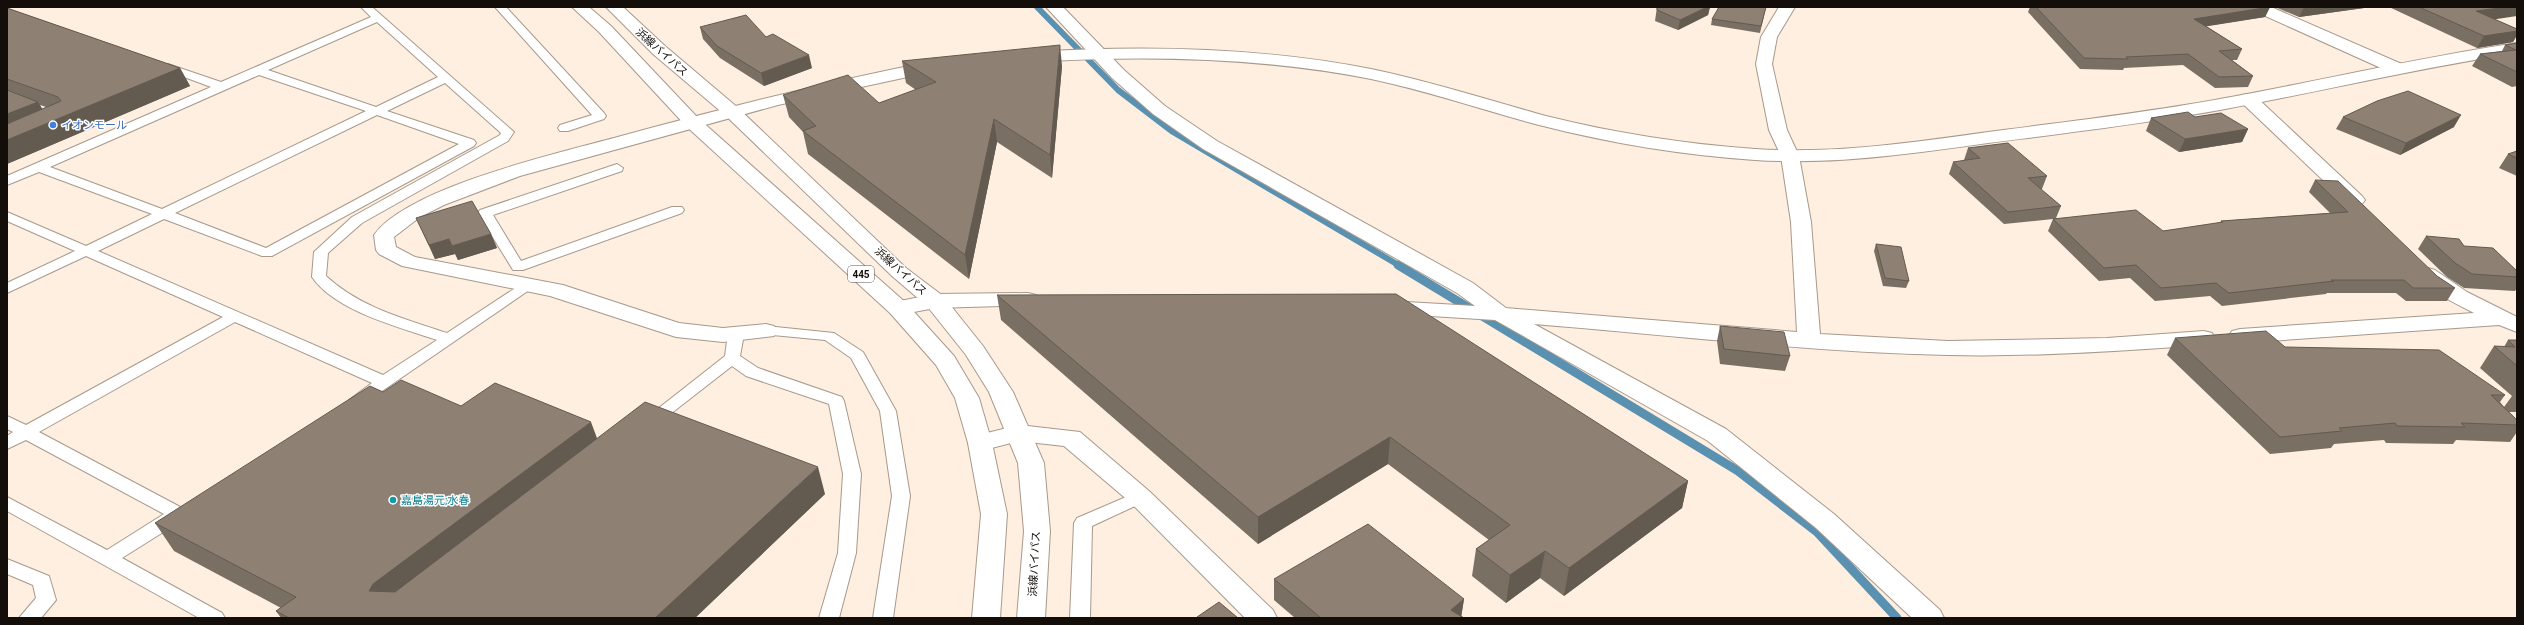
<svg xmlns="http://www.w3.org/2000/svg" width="2524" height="625" font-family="Roboto,'Noto Sans JP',sans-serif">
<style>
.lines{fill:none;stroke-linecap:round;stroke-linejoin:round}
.stream-far1{stroke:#5a91b0;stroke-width:6}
.stream{stroke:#5a91b0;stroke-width:9}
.lane-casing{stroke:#a7998b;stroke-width:2}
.street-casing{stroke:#a7998b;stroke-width:2}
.secondary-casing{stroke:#a7998b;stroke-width:2}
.highway-casing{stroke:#a7998b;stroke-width:2}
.lane{fill:#fff;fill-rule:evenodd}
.street{fill:#fff;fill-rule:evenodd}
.secondary{fill:#fff;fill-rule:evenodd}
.highway{fill:#fff;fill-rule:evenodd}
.wall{fill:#7a6f63;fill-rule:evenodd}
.shaded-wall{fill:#635a50}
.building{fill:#8e8173;stroke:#635a50}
.shop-dot{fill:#3f7fe0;stroke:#fff;stroke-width:1.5}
.culture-dot{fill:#0f9aa8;stroke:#fff;stroke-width:1.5}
.labels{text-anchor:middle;stroke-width:3;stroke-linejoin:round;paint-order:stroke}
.shield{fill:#fff;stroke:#5a5653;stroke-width:1}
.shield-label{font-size:10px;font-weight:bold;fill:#130e09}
.street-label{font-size:11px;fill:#130e09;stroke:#fff}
.shop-label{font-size:11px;fill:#366cbe;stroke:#fff;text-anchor:start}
.culture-label{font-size:11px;fill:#0d838f;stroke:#fff;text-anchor:start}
</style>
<rect width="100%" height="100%" fill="#feefe0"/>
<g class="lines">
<path class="stream-far1" d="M1037 7 1118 90 1173 132 1400 266"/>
<path class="stream" d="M1398 265 1738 471 1817 532 1897 618"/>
<defs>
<path id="lane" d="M361 7H372L514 132 508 141 362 223 328 253 326 276C359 307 405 319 447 333L526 281 531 280 538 284 363 404H351L349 400 372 383 235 322 39 432 184 509 187 514 184 519 122 558 222 613 225 618H199L7 511V497L107 550 164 514 26 440 7 449V436L13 432 7 429V416L26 425 223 317 86 256 7 293V283L75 251 7 221V212L86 246 152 214 39 172 7 185V176L211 87 160 68V64H168L221 82 371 17ZM377 22 438 77 376 107 268 70ZM259 75 366 111 162 209 50 167ZM445 83 501 133 500 135 352 217 314 252 312 277C335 311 399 327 437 340L383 375 98 251 164 219 262 256H272L474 146 476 143 474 140 387 111ZM377 115 459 144 266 248 175 213Z
M495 7H506L604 113 606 116 604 119 568 131H560L558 128 560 125 592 115Z
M617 164 623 168 622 171 493 215 521 261 672 207H682L684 210 682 213 523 270H513L478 213 480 210Z
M766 326 834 333 863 352 896 411 910 496 893 618H873L892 496 880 411 851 358 825 340 761 334 758 331Z
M736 329 744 334 740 356 758 368 842 397 844 401 861 474 856 553 839 618H819L838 553 843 474 829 404 746 376 732 366 655 426H643L641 422 725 356 728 334Z
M1140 491 1146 493 1149 497 1146 501 1092 526 1090 618H1070L1074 523 1077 518Z
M7 559 49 576 56 600 41 618H19L36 598 33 585 7 574Z"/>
<path id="street" d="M1046 7H1063L1124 70 1165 106 1217 141 1473 283 1506 308 1797 332 1791 222 1781 156 1769 130 1756 64 1761 37 1779 7H1795L1777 37 1772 64 1787 130 1799 156 1811 222 1820 334 1948 341 2107 338 2204 331 2212 333 2215 338 2212 343 2204 345C2119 351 2033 357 1948 355 1810 352 1671 335 1534 324L1726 429 1834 514 1940 610 1944 618H1912L1816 528 1708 441 1495 320 1382 313 1379 308 1382 303 1390 301 1475 306 1457 293 1203 149 1153 114 1112 78Z
M2250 7H2271L2404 65 2406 69 2404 73H2392L2252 10Z
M2248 94 2254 95 2362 196 2365 200 2362 204H2348L2242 103 2239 99 2242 95Z
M2428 268 2435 270 2467 292 2517 317V332L2499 325 2240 343 2232 341 2229 336 2232 331 2240 329 2474 313C2455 303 2430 292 2417 274L2421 270Z
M1028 293 1036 295 1039 300 1036 305 935 308 898 315 890 313 887 308 890 303 935 294Z"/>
<path id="secondary" d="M2517 43V53C2417 68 2319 92 2220 110 2143 124 2066 133 1988 143 1910 154 1834 165 1755 160 1682 155 1609 143 1539 125 1483 110 1428 91 1371 79 1259 57 1145 55 1032 62L1026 61 1024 57 1026 53 1032 52C1145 45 1259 47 1371 69 1430 81 1488 100 1546 116 1614 133 1685 144 1755 149 1834 154 1910 143 1988 132 2065 122 2143 113 2220 99 2319 81 2417 58 2517 43Z
M934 61 940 62 942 66 940 70 778 105 520 176 444 205 420 217 394 237 396 247 415 257 563 285 679 323 723 328 766 324 774 326 777 331 774 336 723 342 676 337 550 296 402 266 379 254 376 250 374 235C407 188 558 153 614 138 720 109 826 82 934 61Z
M1019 425 1080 432 1149 491 1273 610 1277 618H1245L1131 503 1064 446 1019 441 980 451 971 449 968 443 971 437Z"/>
<path id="highway" d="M572 7H589L611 26 698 118 906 303 954 356 979 398 992 443 1007 514 1000 618H972L981 514 968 443 955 398 936 365 890 313 686 126 599 32Z
M606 7H623L665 46 737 107 906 268 943 296 983 346 1013 392 1044 463 1050 531 1045 618H1017L1024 531 1018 463 989 392 966 355 927 306 892 276 725 115 653 54Z"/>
</defs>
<use href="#lane" class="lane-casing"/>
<use href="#street" class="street-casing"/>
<use href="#secondary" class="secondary-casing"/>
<use href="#highway" class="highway-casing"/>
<use href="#lane" class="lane"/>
<use href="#street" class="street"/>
<use href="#secondary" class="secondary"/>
<use href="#highway" class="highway"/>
</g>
<path class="wall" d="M1657 7H1710L1708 15 1678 30 1655 21Z
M1766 7 1760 33 1711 25 1712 19Z
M2030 7H2270L2265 17 2206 26 2242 49 2237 60H2232L2253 76 2248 87 2215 88 2183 65 2124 68 2123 70 2080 69 2028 12Z
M2275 7H2365L2364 8 2299 17Z
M2389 7H2517L2494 19 2517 29V35L2513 42 2477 48Z
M7 8 180 68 190 86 7 164ZM40 105 46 107 42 109Z
M700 27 766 37 812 68 764 86 720 58 703 39Z
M2517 43V86L2512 87 2472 66 2480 54 2502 51 2505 45Z
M902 61 1062 66 1052 178 997 142 969 279 808 154 803 132 789 117 783 95 879 103 916 90 906 83Z
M2195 117 2248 129 2242 142 2179 152 2146 131 2151 118Z
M2343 117 2454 127 2400 155 2336 129Z
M1968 148 2047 176 2042 189H2040L2061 206 2056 218 2163 231 2220 223 2221 221 2330 213 2309 192 2315 180 2437 276 2455 288 2447 301H2406L2396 293H2327L2326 294 2222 306 2210 296 2155 301 2130 278 2099 281 2048 231 2053 219 2004 224 1949 174 1953 162 1964 161V160Z
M2517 151V176L2499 168 2508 154Z
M416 218 491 234 497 248 458 260 455 254 435 259Z
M2426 236 2464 246 2517 271V288L2515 291 2464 288 2447 277 2418 249Z
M1876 244 1909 281 1906 288 1883 286 1874 251Z
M997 295 1688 481 1682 508 1564 596 1540 578 1506 603 1472 576 1476 549 1489 540 1388 464 1258 544 1001 320Z
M1720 326 1790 356 1785 371 1720 364 1717 341Z
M2175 338 2285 347 2505 395 2500 402 2504 407 2512 396 2480 368 2494 346 2504 347 2508 340H2517V412H2509L2517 420V432L2510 442 2456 440 2453 444 2386 443 2384 440 2334 444 2331 448 2270 454 2167 355Z
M383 392 461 406 825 494 695 618H281L276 611 281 608 174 551 155 523Z
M1274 579 1464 599 1461 617 1464 618H1295L1274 600Z"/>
<path class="shaded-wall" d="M1707 7H1710L1708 15 1678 30 1680 20Z
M2270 7 2265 17 2190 29 2194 19Z
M2304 7H2365L2364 8 2299 17Z
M2507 7H2517V16L2470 23 2476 11Z
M2517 31V35L2513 42 2477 48 2484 36Z
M1060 45 1062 66 1052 178 1050 155Z
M809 55 812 68 764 86 761 73Z
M180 68 190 86 7 164V140Z
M38 102 49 120 7 137V114Z
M2461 115 2454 127 2400 155 2406 143Z
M994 119 997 142 969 279 965 255Z
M2248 129 2242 142 2179 152 2185 139Z
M491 234 497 248 458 260 452 246Z
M449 239 455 254 435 259 429 245Z
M591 422 601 449 388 612 369 591 373 584Z
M1390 437 1388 464 1258 544V517Z
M818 467 825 494 695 618H655Z
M1688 481 1682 508 1564 596 1569 568Z
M1545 551 1540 578 1506 603 1510 575Z
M1464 599 1461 618 1451 610Z"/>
<path class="building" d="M1657 7H1707L1680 20 1657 10Z
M1719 7H1766L1761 26 1712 19Z
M2036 7H2270L2194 19 2242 49 2219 51 2253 76 2219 77 2188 54 2126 57 2128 59 2084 58Z
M2419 7H2507L2476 11 2517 29V31L2484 36Z
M7 8 180 68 7 140V124L61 101 58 97 7 79Z
M746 15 766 37 773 34 809 55 761 73 717 46 700 27Z
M2517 43V72L2480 54 2516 50 2505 45Z
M1060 45 1050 155 994 119 965 255 803 131 816 126 783 95 848 75 879 103 936 82 902 61Z
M7 90 38 102 7 114Z
M2408 91 2461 115 2406 143 2343 117 2377 101Z
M2188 112 2195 117 2221 113 2248 129 2185 139 2151 118Z
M2008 143 2047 176 2028 178 2061 206 2008 212 1953 162 1980 158 1968 148Z
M2517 151V158L2508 154Z
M2315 180 2338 181 2437 276 2455 288H2413L2404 280H2331L2334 281 2229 293 2216 283 2161 288 2136 265 2104 268 2053 219 2136 210 2163 231 2223 222 2221 221 2348 212Z
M472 201 491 234 452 246 449 239 429 245 416 218Z
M2426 236 2459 239 2464 246 2493 248 2517 271V277L2472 274 2455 263Z
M1876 244 1901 247 1909 281 1885 278Z
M1396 294 1688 481 1569 568 1545 551 1510 575 1476 549 1510 525 1390 437 1258 517 997 295Z
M1720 326 1784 332 1790 356 1724 349Z
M2266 331 2285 347 2439 350 2505 395H2491L2517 420V425L2461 423 2465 427 2397 426 2395 423 2339 428 2342 431 2280 437 2175 338Z
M2508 340H2517V366L2494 346 2515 347Z
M401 380 461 406 495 383 591 422 373 584 369 591 395 592 645 402 818 467 655 618H289L276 611 296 597 155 523 370 386 383 392Z
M1368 524 1464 599 1451 610 1464 618H1321L1274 579Z
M1219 602 1238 618H1198L1197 617Z"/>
<circle class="shop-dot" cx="53" cy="125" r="4"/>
<circle class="culture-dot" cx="393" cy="500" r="4"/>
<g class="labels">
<rect class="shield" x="848" y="266" width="26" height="16" rx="3"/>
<g class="shield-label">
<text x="861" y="278">445</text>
</g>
<g class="street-label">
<text transform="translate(662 52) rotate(42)" y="4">浜線バイパス</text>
<text transform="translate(901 271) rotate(42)" y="4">浜線バイパス</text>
<text transform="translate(1034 564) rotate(-87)" y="4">浜線バイパス</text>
</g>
<g class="shop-label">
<text x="61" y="129">イオンモール</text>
</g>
<g class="culture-label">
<text x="401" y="504">嘉島湯元;水春</text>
</g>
</g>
<rect width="2524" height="625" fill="none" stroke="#130e09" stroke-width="16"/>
</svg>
